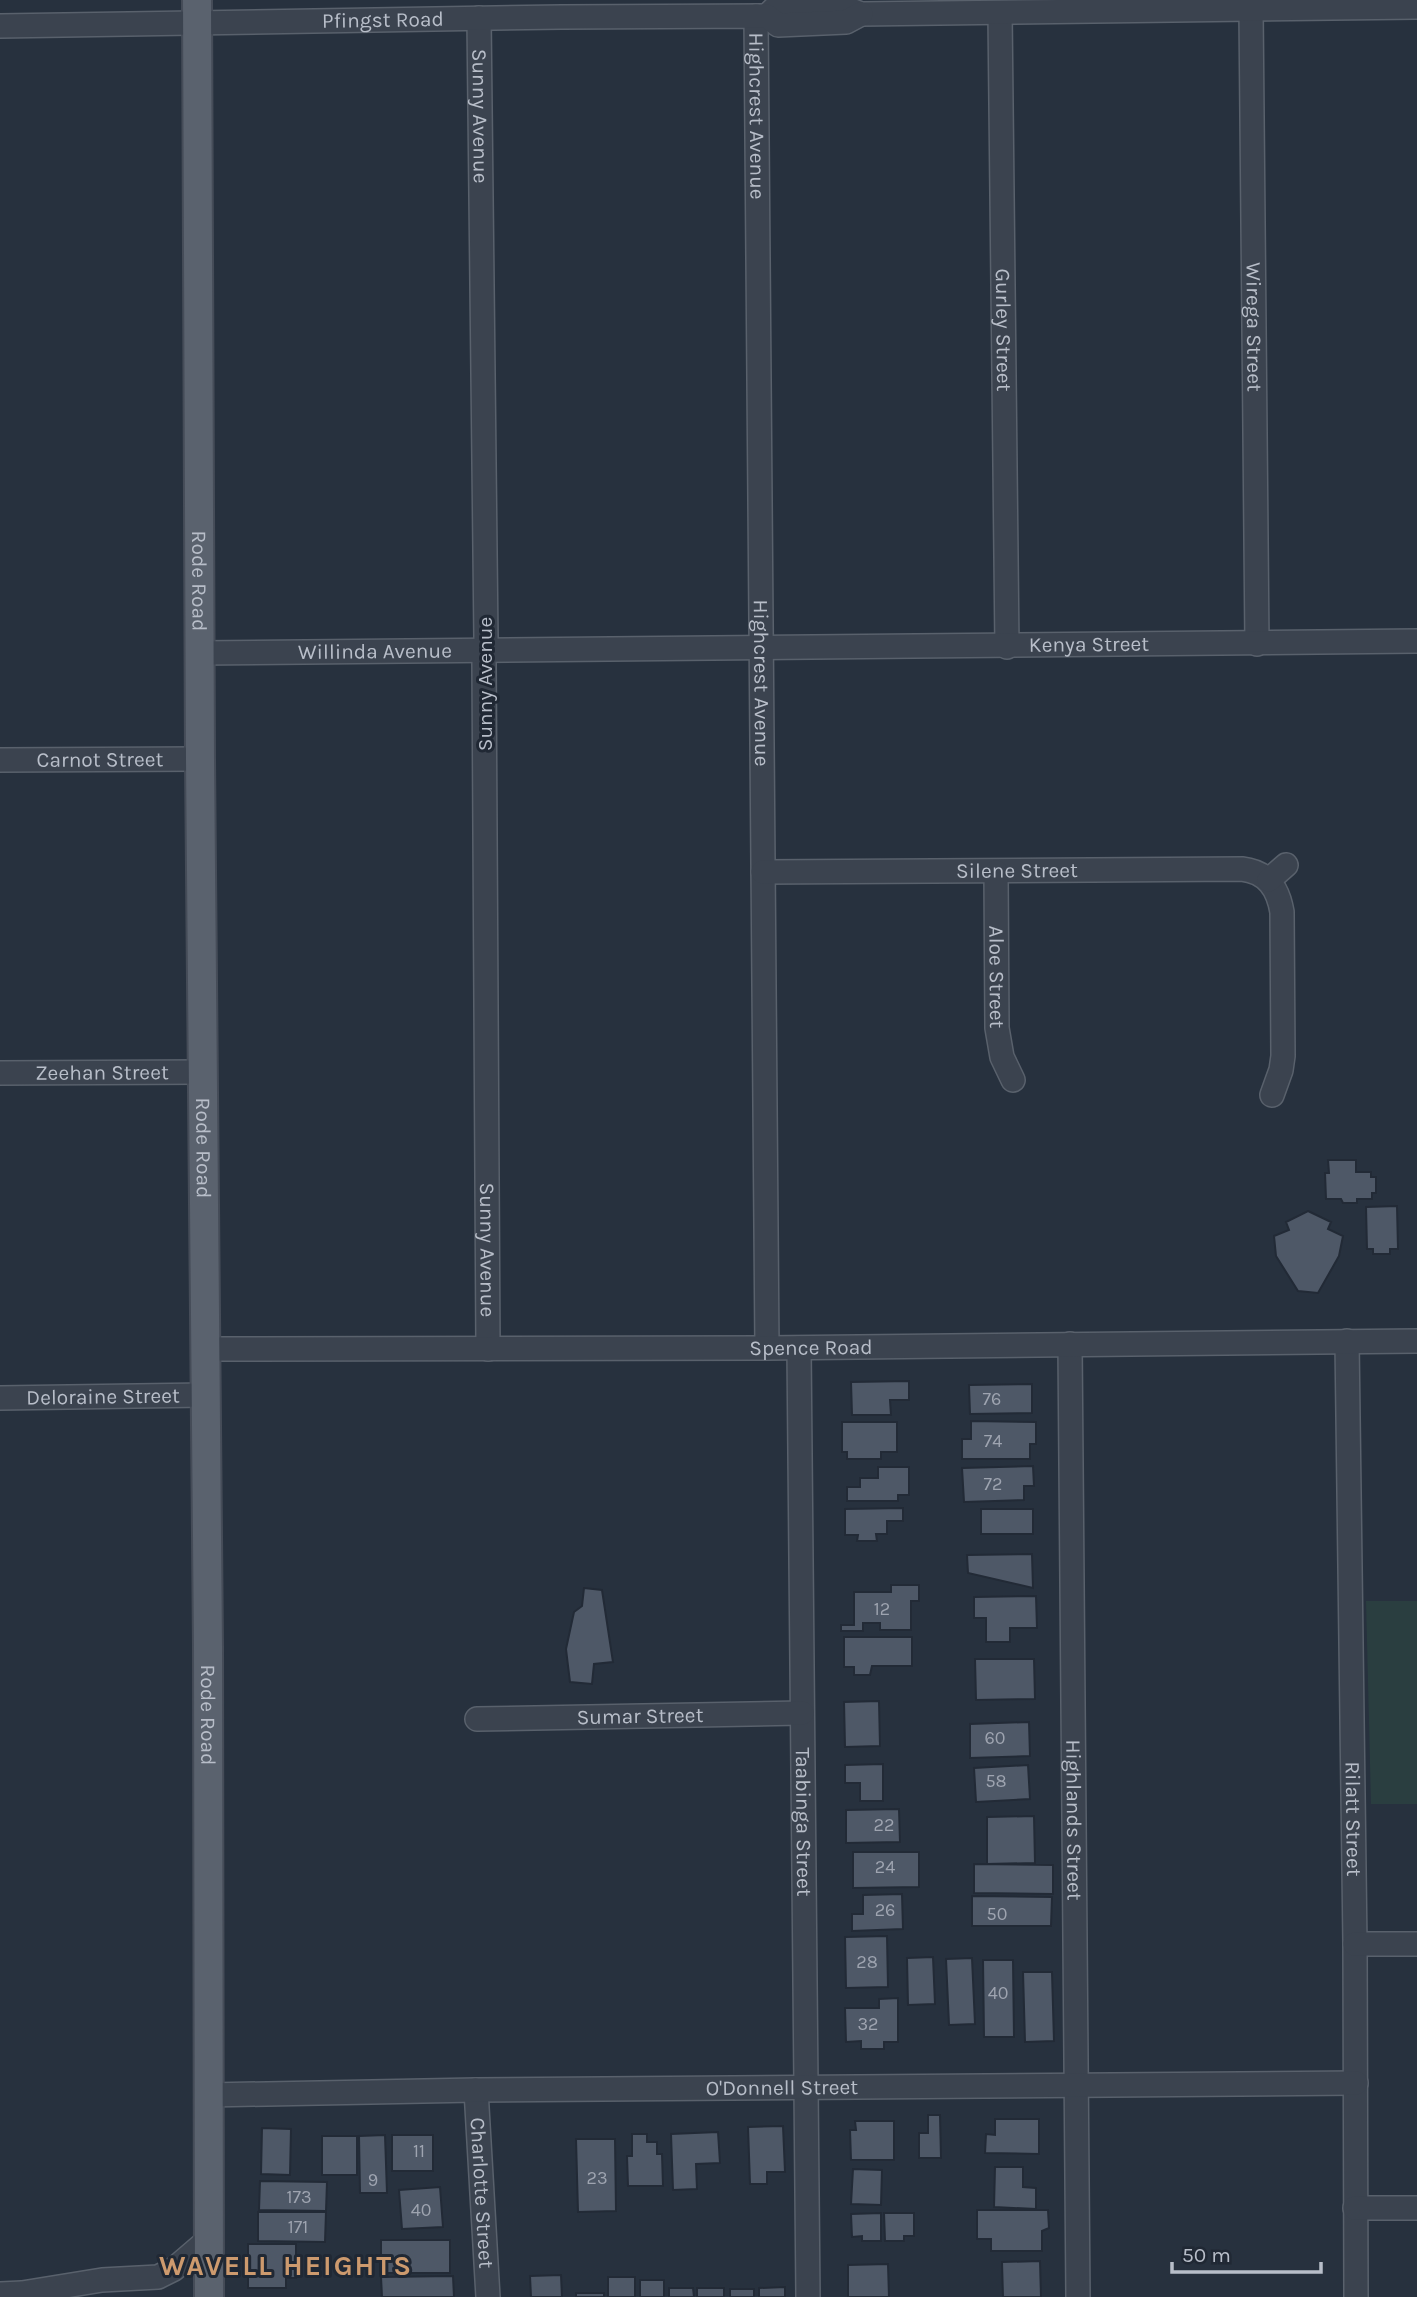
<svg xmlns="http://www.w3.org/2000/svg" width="1417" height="2297" font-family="Karla,sans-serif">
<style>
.green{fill:#2a3e40}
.building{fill:#4e5867;stroke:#222a36;stroke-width:2}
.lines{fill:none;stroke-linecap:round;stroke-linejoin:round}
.minor-casing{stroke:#59616c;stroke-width:26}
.major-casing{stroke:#454c58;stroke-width:32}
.minor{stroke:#3b434f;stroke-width:23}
.major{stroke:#5a626e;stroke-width:28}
.labels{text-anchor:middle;stroke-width:6;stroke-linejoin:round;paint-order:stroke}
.number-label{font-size:18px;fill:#9ea4b0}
.street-label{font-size:21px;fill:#b8bec9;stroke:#202834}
.district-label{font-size:28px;font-weight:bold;letter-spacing:2px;fill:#cd9a6e;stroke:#202834}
</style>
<rect width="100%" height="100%" fill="#27313e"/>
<path class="green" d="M1366 1601H1417V1804H1371Z"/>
<path class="building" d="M1328 1160H1356V1172H1371V1177H1376V1193H1372V1199H1357V1203H1343L1341 1199H1326L1325 1173H1329Z
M1397 1206 1398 1249H1390V1254H1373V1249H1367L1366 1207Z
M1308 1211 1331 1222 1328 1229 1343 1236 1339 1256 1318 1293 1298 1291 1276 1256 1274 1236 1289 1230 1286 1222Z
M909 1381V1400H890L891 1415H852L851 1382Z
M1032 1384V1413L970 1414 969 1385Z
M971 1421 1036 1422V1444H1030V1459H962V1439H971Z
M842 1422H897V1452H881V1459H847V1452H842Z
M1033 1466 1034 1486H1024V1500L964 1502 962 1468Z
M878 1467H909V1495H898V1501H847V1487H860V1478H878Z
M903 1508V1521H887V1534H876L877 1541H857L858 1535H845V1509Z
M981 1509H1033V1534H981Z
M1032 1554 1033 1588 968 1573 967 1555Z
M891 1585H919V1601H911V1630H880V1623H863V1631H841V1625H854V1592H891Z
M584 1588 602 1590 613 1662 594 1664 592 1684 570 1682 566 1649 574 1612 582 1606Z
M1036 1596 1037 1628H1010V1642H986V1618H974V1597Z
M844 1637H912V1666H872L870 1675H854V1667H844Z
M975 1659H1034L1035 1699 976 1700Z
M879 1701 880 1746 845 1747 844 1702Z
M1029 1722 1030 1756 970 1758V1724Z
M883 1764V1801H860V1783H845V1765Z
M1028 1765 1030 1799 976 1802 974 1768Z
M899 1809 900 1842 846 1843V1810Z
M1034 1816 1035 1863 987 1864V1817Z
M853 1852H919V1887L853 1888Z
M974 1864 1053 1865V1894L974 1893Z
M902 1894 903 1929 852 1931V1914H863V1895Z
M972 1896 1052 1897 1051 1926H972Z
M887 1936 888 1987 846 1988 845 1937Z
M933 1957 935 2004 908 2005 907 1958Z
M972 1958 975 2024 949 2025 946 1959Z
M983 1960H1013L1014 2037H984Z
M1023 1972H1052L1054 2041 1025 2042Z
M898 1998V2042H884V2049H861V2041L846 2042 845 2008H879V1999Z
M928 2115H940L941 2158H919V2133H928Z
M995 2119H1039V2154L985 2153 986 2134 995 2135Z
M855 2121H894V2160H851L850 2130H856Z
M783 2126 785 2172H767V2184H750L748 2127Z
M262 2128 291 2129 290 2175 261 2174Z
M718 2132 720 2163 696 2164 697 2189 673 2190 671 2134Z
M632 2134H647V2142H657V2154H662L663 2186H628L627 2156H632Z
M385 2135 387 2193H360L359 2136Z
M392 2135H433V2171H392Z
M322 2136H357V2175H322Z
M576 2139H615L616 2211 578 2212Z
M995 2167H1023V2187L1036 2188V2209L994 2207Z
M853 2169 882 2170 881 2205 851 2204Z
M260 2181 327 2182 326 2211 259 2210Z
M440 2187 443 2227 402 2229 399 2190Z
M977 2210H1048L1049 2228 1042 2231V2251H991V2239H977Z
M258 2212H326L325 2242 258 2241Z
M881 2213V2241H862V2236L852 2237 851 2214Z
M884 2213H914V2236H904V2241H885Z
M381 2240H450V2273H381Z
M248 2244H296V2278H286V2288H248Z
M1040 2261 1041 2297H1003L1002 2262Z
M888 2264 889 2297H848V2265Z
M561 2275 562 2297H531L530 2276Z
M453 2276 454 2297H382L381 2277Z
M608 2277H635V2297H608Z
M640 2280H664V2297H640Z
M785 2287V2297H759V2288Z
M669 2288H693L694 2297H669Z
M697 2288H724V2297H697Z
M730 2289H754V2297H730Z
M576 2293H604V2297H576Z"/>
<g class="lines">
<defs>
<g id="minor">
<path id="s1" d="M1251 10 1257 644"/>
<path id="s2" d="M1000 13 1007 647"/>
<path id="s3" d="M756 16 767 1348"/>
<path d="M767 16 776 7 846 8 861 14 1417 7"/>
<path id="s4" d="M479 18 486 640 484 661 488 1349"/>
<path id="s5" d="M0 26 562 17 767 16 778 25 846 22 861 14"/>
<path id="s6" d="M200 653 1417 641"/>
<path id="s7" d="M0 760 200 759"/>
<path id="s8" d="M763 872 1242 869C1267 872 1278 888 1282 912L1283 1056 1281 1070 1272 1095"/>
<path id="s9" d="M996 872 997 1028 1002 1057 1013 1080"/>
<path d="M1269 880 1286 865"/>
<path id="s10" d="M0 1073 203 1072"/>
<path id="s11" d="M1347 1341 1355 1944 1356 2297"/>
<path id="s12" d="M1070 1344 1078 2297"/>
<path id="s13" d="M799 1348 808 2297"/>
<path id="s14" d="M205 1349 767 1348 1417 1341"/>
<path id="s15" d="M0 1398 205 1395"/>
<path id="s16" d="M477 1719 802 1713"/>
<path d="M1355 1944H1417"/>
<path id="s17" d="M476 2090 488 2297"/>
<path id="s18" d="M208 2095 476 2090 1356 2083"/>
<path d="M1355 2208H1417"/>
<path d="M0 2294 22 2293 102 2280 158 2277 174 2269 209 2239"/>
</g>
<g id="major">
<path id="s19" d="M197 0 200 759 208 1647 209 2297"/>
</g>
</defs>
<use href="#minor" class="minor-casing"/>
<use href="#major" class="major-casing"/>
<use href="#minor" class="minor"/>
<use href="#major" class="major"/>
</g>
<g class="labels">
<g class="number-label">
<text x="992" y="1405">76</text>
<text x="993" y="1447">74</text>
<text x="993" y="1490">72</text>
<text x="882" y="1615">12</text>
<text x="995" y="1744">60</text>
<text x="996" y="1787">58</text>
<text x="884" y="1831">22</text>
<text x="885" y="1873">24</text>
<text x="885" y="1916">26</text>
<text x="997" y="1920">50</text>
<text x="867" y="1968">28</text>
<text x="998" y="1999">40</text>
<text x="868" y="2030">32</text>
<text x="419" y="2157">11</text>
<text x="597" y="2184">23</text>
<text x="373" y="2186">9</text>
<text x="299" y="2203">173</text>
<text x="421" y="2216">40</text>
<text x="298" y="2233">171</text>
</g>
<g class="street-label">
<text dy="7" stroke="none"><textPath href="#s5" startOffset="383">Pfingst Road</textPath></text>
<text dy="7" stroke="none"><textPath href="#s3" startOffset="100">Highcrest Avenue</textPath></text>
<text dy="7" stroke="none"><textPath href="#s4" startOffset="98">Sunny Avenue</textPath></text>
<text dy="7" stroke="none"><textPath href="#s1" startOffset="317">Wirega Street</textPath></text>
<text dy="7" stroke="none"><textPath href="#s2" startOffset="317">Gurley Street</textPath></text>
<text dy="7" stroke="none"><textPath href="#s19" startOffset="581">Rode Road</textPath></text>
<text dy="7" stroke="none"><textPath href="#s6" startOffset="889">Kenya Street</textPath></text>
<text dy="7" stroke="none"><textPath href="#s6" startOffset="175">Willinda Avenue</textPath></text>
<text dy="7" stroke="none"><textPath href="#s3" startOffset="667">Highcrest Avenue</textPath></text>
<text transform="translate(485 684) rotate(-90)" y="7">Sunny Avenue</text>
<text dy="7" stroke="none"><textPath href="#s7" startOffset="100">Carnot Street</textPath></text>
<text dy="7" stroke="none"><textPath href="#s8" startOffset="254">Silene Street</textPath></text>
<text dy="7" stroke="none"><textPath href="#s9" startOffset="105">Aloe Street</textPath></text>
<text dy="7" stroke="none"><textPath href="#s10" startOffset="102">Zeehan Street</textPath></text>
<text dy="7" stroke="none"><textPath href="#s19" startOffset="1148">Rode Road</textPath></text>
<text dy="7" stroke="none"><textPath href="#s4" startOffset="1232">Sunny Avenue</textPath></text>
<text dy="7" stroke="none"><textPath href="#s14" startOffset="606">Spence Road</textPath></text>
<text dy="7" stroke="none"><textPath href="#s15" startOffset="103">Deloraine Street</textPath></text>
<text dy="7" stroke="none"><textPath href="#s19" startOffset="1715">Rode Road</textPath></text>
<text dy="7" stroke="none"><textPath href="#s16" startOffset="163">Sumar Street</textPath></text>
<text dy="7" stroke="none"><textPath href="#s11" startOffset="478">Rilatt Street</textPath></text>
<text dy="7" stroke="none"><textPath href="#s12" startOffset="476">Highlands Street</textPath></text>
<text dy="7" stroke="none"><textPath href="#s13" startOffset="474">Taabinga Street</textPath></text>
<text dy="7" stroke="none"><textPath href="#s18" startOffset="574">O'Donnell Street</textPath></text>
<text dy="7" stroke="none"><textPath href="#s17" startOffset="103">Charlotte Street</textPath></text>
</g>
<g class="district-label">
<text x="286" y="2275">WAVELL HEIGHTS</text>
</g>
</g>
<path d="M1172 2262v10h149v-10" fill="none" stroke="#b8bec9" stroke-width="3.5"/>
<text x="1182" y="2262" font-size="21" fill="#b8bec9" stroke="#202834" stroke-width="5" paint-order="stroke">50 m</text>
</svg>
